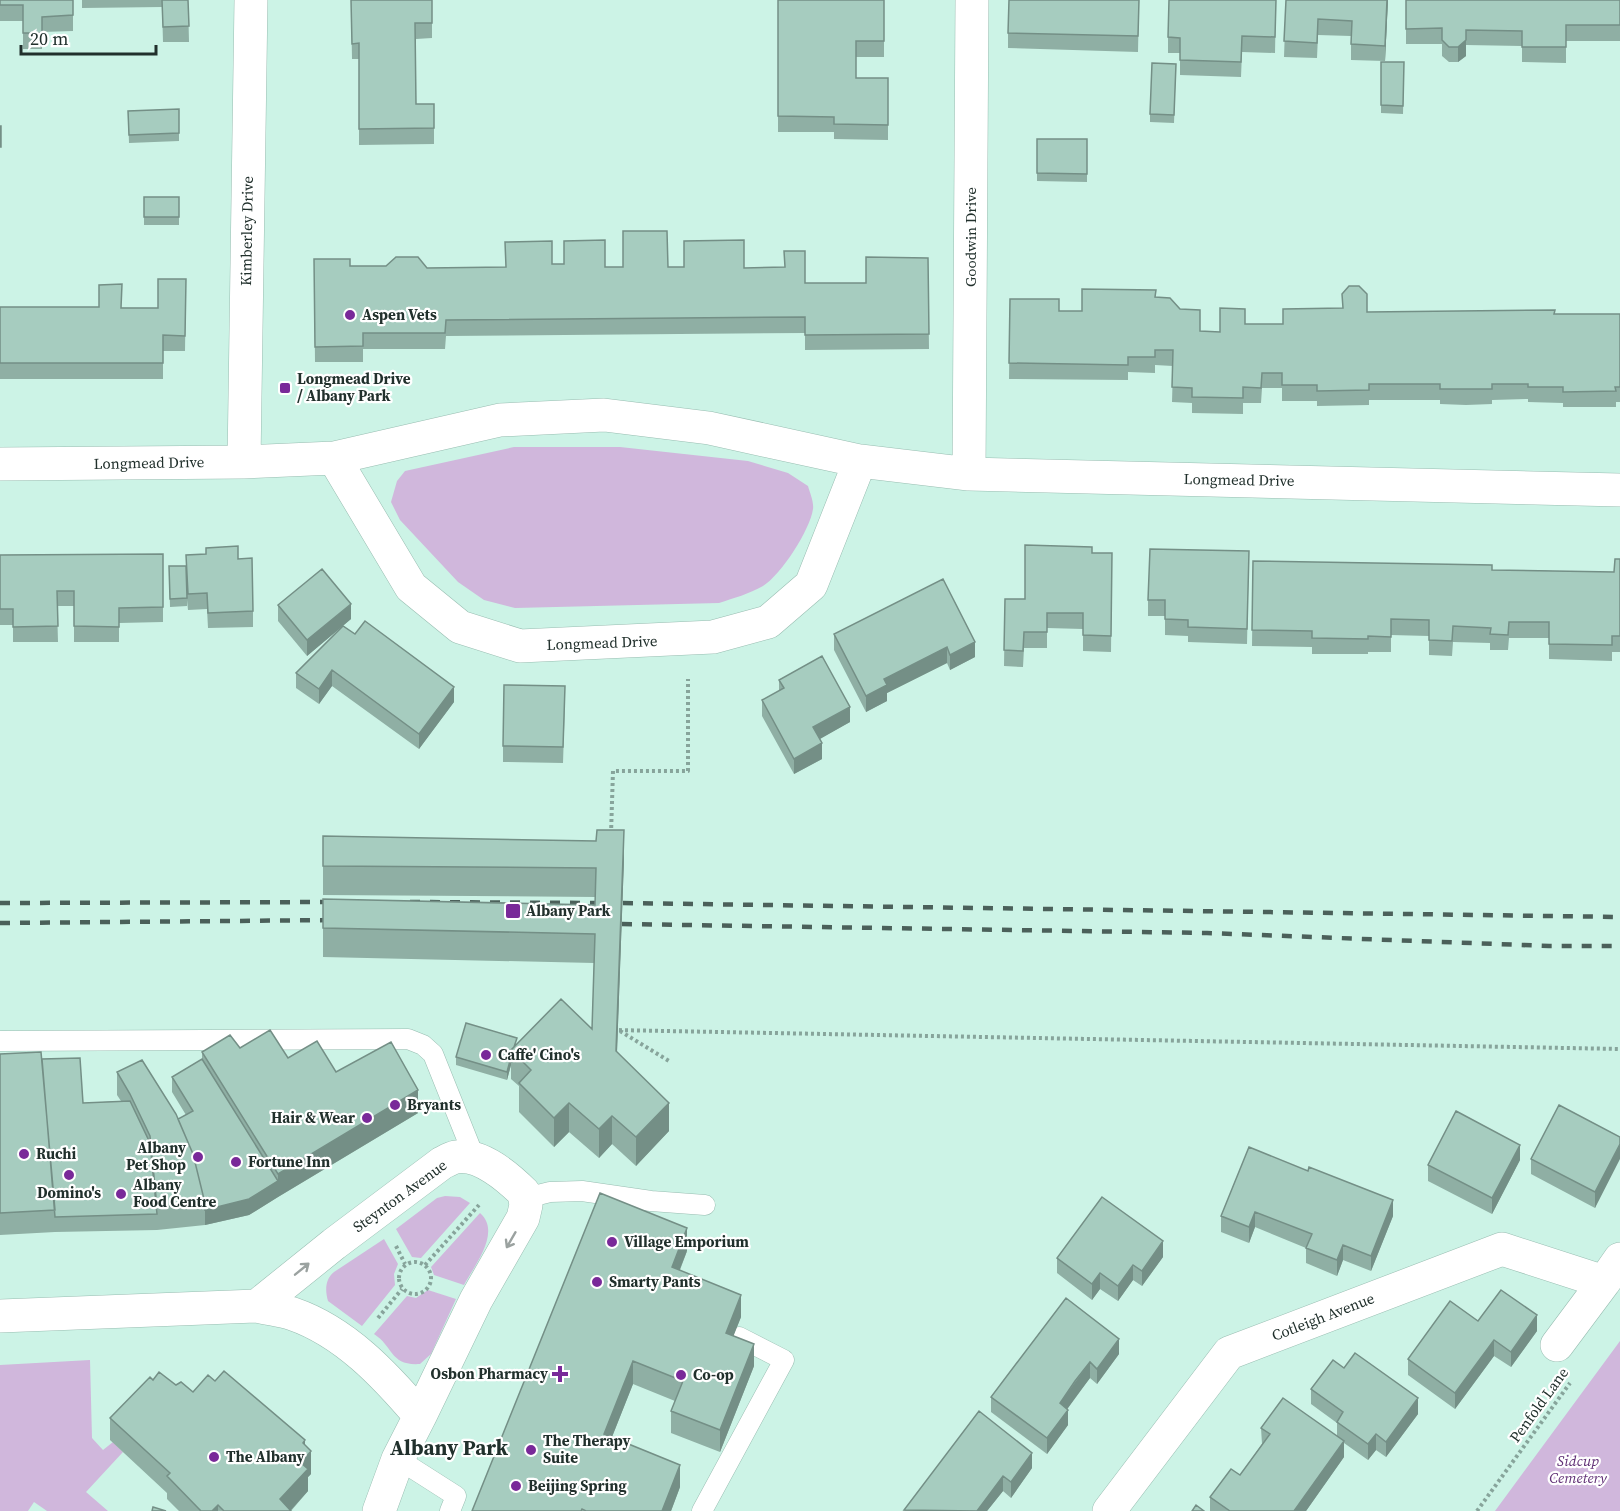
<svg xmlns="http://www.w3.org/2000/svg" width="1620" height="1511" font-family="'Source Serif 4',serif">
<style>
.green{fill:#d0b7dc}
.lines{fill:none;stroke-linecap:round;stroke-linejoin:round}
.lane-casing{stroke:#98bdb1;stroke-width:21}
.street-casing{stroke:#98bdb1;stroke-width:34}
.path{stroke:#87a49b;stroke-width:4;stroke-dasharray:3 3;stroke-linecap:butt}
.lane{stroke:#fff;stroke-width:20}
.street{stroke:#fff;stroke-width:33}
.rail{stroke:#4b605a;stroke-width:4.5;stroke-dasharray:10 10;stroke-linecap:butt}
.wall{fill:#8fafa4}
.shaded-wall{fill:#748f86}
.building{fill:#a6ccbf;stroke:#748f86;stroke-width:1.5}
.oneway{stroke:#9ba2a0}
.poi-dot{fill:#792999;stroke:#fff;stroke-width:2}
.labels{text-anchor:middle;stroke-width:4.5;stroke-linejoin:round;paint-order:stroke}
.street-label{font-size:15px;fill:#21302c;stroke:#fff}
.poi-label{font-size:15px;font-weight:bold;fill:#21302c;stroke:#fff;text-anchor:start}
.park-label{font-size:15px;font-style:italic;fill:#613176;stroke:#fff}
.district-label{font-size:21px;font-weight:bold;fill:#21302c;stroke:#fff}
</style>
<rect width="100%" height="100%" fill="#ccf3e6"/>
<path class="green" d="M514 447H620L748 461 788 473 808 486C810 493 814 502 813 509 810 530 781 575 763 586 749 594 734 598 719 603L515 608 484 600 458 582 400 520 391 502 397 481 405 471Z
M445 1196 460 1197 470 1203 421 1258 412 1257 396 1229 437 1198Z
M480 1213C502 1232 474 1266 464 1285L434 1275 431 1267Z
M384 1239 398 1264 394 1274 395 1285 362 1326 328 1301C325 1291 325 1279 334 1272Z
M428 1290 456 1299 431 1354 420 1364C390 1366 394 1347 374 1334L407 1296 416 1298Z
M1620 1341V1511H1495Z
M90 1360 92 1438 103 1450 113 1442 123 1452 86 1492 108 1511H47L34 1502 28 1511H0V1365Z"/>
<g class="lines">
<defs>
<path id="lane" d="M0 1041 408 1039 423 1045 433 1054 475 1159
M526 1198 550 1192 582 1191 651 1201 705 1205
M398 1459 456 1496 450 1511
M702 1511 784 1360 739 1337"/>
<path id="street" d="M334 458 411 587 460 627 520 646 713 637 768 622 811 585 860 461
M244 462 251 0
M0 464 244 462 334 458 500 420 604 415 709 428 860 461 969 474 1620 490
M969 474 972 0
M1604 1282 1620 1259
M257 1306 334 1244 442 1163C446 1161 451 1158 456 1157 480 1153 508 1177 524 1193L526 1205 523 1218 476 1300 420 1416
M0 1316 257 1306C268 1309 282 1310 293 1314 345 1332 385 1375 420 1416L398 1459 379 1511
M1109 1511 1229 1353 1502 1249 1604 1282 1557 1345"/>
</defs>
<use href="#lane" class="lane-casing"/>
<use href="#street" class="street-casing"/>
<path class="path" d="M611 834 613 771H688V679
M613 1030 1620 1049
M620 1031 669 1061
M396 1246 405 1264
M399 1278a16 16 0 1 1 32 0a16 16 0 1 1-32 0Z
M425 1265 479 1205
M378 1318 402 1289
M1477 1511 1570 1383"/>
<use href="#lane" class="lane"/>
<use href="#street" class="street"/>
<path class="rail" d="M410 902 596 903
M0 903 338 902
M623 903 1620 917
M0 923 341 920
M622 924 1207 933 1549 946H1620"/>
</g>
<path class="wall" d="M0 0H73V31L42 32V49H23V21H0Z
M82 0H188L189 42H163L162 7 82 8Z
M351 0 432 23V38L416 39V104L434 128V144L359 145V59H352Z
M778 0H884V57H856V78H888V140L834 139V132H778Z
M1139 0 1138 52 1008 48V33Z
M1276 0 1275 53 1242 52 1241 77 1180 75V53H1168V37Z
M1286 0H1388L1385 61 1351 60V36L1318 35 1317 58 1284 57Z
M1406 0H1620V41H1566V63L1522 62V46L1466 45V56L1458 62H1449L1442 56V44H1406Z
M1381 62H1404L1403 114 1381 113Z
M1176 64 1174 123 1150 122V114Z
M179 109V141L129 143 128 111Z
M1037 139H1087V182L1037 181Z
M144 197H179V225H144Z
M928 258 929 349 805 350V333L446 336 445 349H363V362H315L314 259 350 266 427 268 506 267 552 264 605 267 744 268 805 283H866Z
M186 279 185 351H163V379H0V307L158 308Z
M1156 297 1200 331 1220 332 1245 324H1283L1367 312 1554 314H1620V402H1616V407H1563V403L1528 402V399L1492 400V404L1466 405 1440 404V400H1369V405L1317 406V401H1282V388H1262L1261 403H1243V414L1192 413V403L1172 402 1173 366 1155 365V373L1128 372V380L1009 379 1010 299 1059 311H1082Z
M1249 551 1247 644 1188 642V636L1165 635V616H1148V600Z
M1092 553H1112L1111 652 1083 651V629L1047 628V648H1024L1023 667 1004 666 1005 599H1025Z
M163 554V622L119 623V642H74V606H57L58 642H13V625H0V555Z
M238 559 253 611V627L208 628 207 609 188 610 187 600V606L170 607 169 566H186Z
M1620 559V652H1612V661L1549 659V638H1509L1508 650H1490V643L1453 642 1452 656 1429 655V636L1391 635V652H1368V654H1312V647L1252 646 1253 561 1492 570 1614 572Z
M943 579 975 657 950 670 947 663 887 693V701L866 712 834 650V634Z
M278 605 351 619 307 656 278 621Z
M343 626 454 702 419 749 332 686 319 704 296 688V673Z
M779 680 850 722 819 739 822 759 794 774 762 716V700L779 691Z
M565 701 563 763 503 762V746Z
M323 836 624 859 617 1052 669 1131 636 1166 612 1144 599 1158 569 1132 554 1147 519 1112V1086L511 1079V1065L507 1080 456 1065V1057L592 1029 594 963 323 957V899L595 905 596 897 323 895Z
M240 1048 288 1058 336 1072 418 1113 278 1197 249 1215 205 1225 157 1230 55 1232 0 1235V1054L42 1059 83 1103 121 1101 117 1095V1072L178 1119 186 1115 172 1092V1077L202 1059V1052Z
M1620 1137 1595 1208 1531 1174V1159Z
M1249 1147 1393 1216 1371 1271 1343 1260 1337 1276 1306 1263V1248L1255 1227 1249 1243 1221 1232V1216Z
M1520 1160 1492 1214 1428 1181V1165Z
M687 1251 680 1270 741 1317 733 1336 754 1366 720 1452 671 1433V1411L675 1401 633 1384 612 1437 680 1487 671 1511H472Z
M1163 1257 1142 1286 1133 1280 1118 1301 1100 1289 1092 1300 1057 1273V1258Z
M1066 1298 1119 1354 1097 1384 1090 1378 1075 1397 1067 1409 1068 1425 1047 1454 991 1412V1397Z
M1478 1321 1537 1331 1511 1367 1494 1356 1455 1409 1408 1375V1359Z
M1344 1368 1418 1414 1386 1457 1376 1450 1368 1460 1344 1443V1457L1306 1511H1210V1497L1240 1475 1262 1444 1261 1428 1337 1436V1423L1311 1404V1389Z
M153 1380 176 1385 193 1392 215 1381 305 1445 311 1474 308 1477V1491L291 1511H179L167 1499V1493L110 1440V1418Z
M979 1411 1032 1468 1011 1498 1003 1491 987 1511H904Z"/>
<path class="shaded-wall" d="M1387 0H1388L1385 61V46Z
M1466 30V56L1458 62V47Z
M351 604V619L307 656V640Z
M975 642V657L950 670V655Z
M947 647V663L887 693V701L866 712V696L884 679Z
M332 670V686L319 704V689Z
M454 687V702L419 749V734Z
M850 707V722L813 743V727Z
M822 743V759L794 774V759Z
M624 830V859L616 1080V1051Z
M511 1057V1065L507 1080V1072Z
M418 1090V1113L278 1197 249 1215 205 1225V1210L278 1181V1174Z
M569 1103V1132L554 1147V1118Z
M669 1103V1131L636 1166V1137Z
M612 1116V1144L599 1158V1129Z
M1620 1144V1159L1595 1208V1192Z
M1520 1145V1160L1492 1214V1198Z
M1393 1200V1216L1371 1271V1256Z
M1255 1212V1227L1249 1243V1227Z
M687 1228V1251L672 1289V1267Z
M1163 1241V1257L1142 1286V1271Z
M1343 1245V1260L1337 1276V1260Z
M1133 1265V1280L1118 1301V1286Z
M1100 1273V1289L1092 1300V1284Z
M741 1295V1317L726 1355V1333Z
M1537 1315V1331L1511 1367V1352Z
M1119 1339V1354L1097 1384V1369Z
M1494 1340V1356L1455 1409V1393Z
M754 1344V1366L720 1452V1430Z
M633 1361V1384L604 1457V1434Z
M1090 1362V1378L1060 1419V1403Z
M1418 1398V1414L1386 1457V1442Z
M1068 1410V1425L1047 1454V1438Z
M1376 1434V1450L1368 1460V1444Z
M305 1440V1458L311 1451V1474L308 1477V1491L290 1511 280 1499 301 1463 303 1443Z
M1344 1441V1457L1306 1511H1294Z
M1032 1453V1468L1011 1498V1482Z
M680 1465V1487L671 1511H662Z
M1003 1476V1491L987 1511H977Z
M218 1505V1511H212Z"/>
<path class="building" d="M0 0H73V15L42 17V33H23V5H0Z
M162 0H188L189 26 163 27Z
M351 0H432V23H415L416 104H434V128L359 129V43L352 44Z
M778 0H884V41H856V78H888V125L834 124V117L778 116Z
M1009 0H1139L1138 36 1008 33Z
M1169 0H1276L1275 37 1242 36 1241 62 1180 60V38L1168 37Z
M1286 0H1387L1385 46 1351 44 1352 21 1318 19 1317 43 1284 41Z
M1406 0H1620V25H1566V47H1522V31L1466 30V40L1458 47H1449L1442 40V28L1406 29Z
M1381 62H1404L1403 106 1381 105Z
M1152 63 1176 64 1174 115 1150 114Z
M179 109V133L129 135 128 111Z
M0 126H1V147H0Z
M1037 139H1087V174L1037 173Z
M144 197H179V217H144Z
M623 231H667L668 267H684V241L744 240V268L785 267 784 251H805V283H866V257L928 258 929 334 805 335V317L446 320 445 333H363V346L315 347 314 259H350V266H386L396 257H418L427 268 506 267 505 242 552 241V264H564V241L605 240V267H623Z
M158 279H186L185 336 163 335V363H0V307H99V285L122 284 121 308H158Z
M1349 286H1359L1367 294V312L1555 310 1554 314H1620V387H1615L1616 391 1563 392V387H1528V384H1492V389H1440V384H1369V390L1317 391V385H1282V373H1262L1261 388 1243 387V398L1192 397V388L1172 387 1173 350H1155V357H1128V365L1009 363 1010 299H1059V311H1082V289L1156 290 1155 297 1170 298 1180 309 1200 310V331L1220 332V308L1245 309V324H1283V309L1343 308 1342 294Z
M1025 545 1092 547V553H1112L1111 636 1083 635V613H1047V632H1024L1023 651 1004 650 1005 599H1025Z
M238 546V559L252 558 253 611 208 613 207 593 188 594 186 555 206 554V548Z
M1150 549 1249 551 1247 629 1188 627V620L1165 619V600H1148Z
M163 554V607L119 608V627L74 626V591H57L58 626 13 627V609H0V555Z
M1615 559H1620V636H1612V645L1549 644V622H1509L1508 635 1490 634 1491 628 1453 626 1452 641 1429 640V620L1391 619V637L1368 636V639L1312 638V631L1252 630 1253 561 1492 565V570L1614 572Z
M169 566H186L187 598 170 599Z
M322 569 351 604 307 640 278 605Z
M943 579 975 642 950 655 947 647 884 679 887 685 866 696 834 634Z
M365 621 454 687 419 734 332 670 319 689 296 673 343 626 355 634Z
M822 656 850 707 813 727 822 743 794 759 762 700 784 688 779 680Z
M504 685 565 686 563 747 503 746Z
M597 830H624L616 1051 669 1103 636 1137 612 1116 599 1129 569 1103 554 1118 519 1083 531 1070 511 1050 561 999 592 1029 595 934 323 928V899L595 905 596 868 323 866V836L596 841Z
M466 1023 517 1038 514 1047 511 1050V1057L507 1072 456 1057Z
M270 1030 288 1058 317 1041 336 1072 391 1042 418 1090 278 1174 202 1052 230 1035 240 1048Z
M41 1052 55 1210 0 1213V1054Z
M80 1058 83 1103 130 1101 150 1143 157 1214 55 1217 42 1059Z
M202 1059 278 1181 249 1199 205 1210V1203L193 1154 178 1119 193 1111 172 1077Z
M142 1060 176 1114 193 1154 205 1203 157 1207 150 1136 130 1094 117 1072Z
M1559 1105 1620 1137V1144L1595 1192 1531 1159Z
M1456 1111 1520 1145 1492 1198 1428 1165Z
M1249 1147 1308 1171 1309 1167 1393 1200 1371 1256 1343 1245 1337 1260 1306 1248 1312 1234 1255 1212 1249 1227 1221 1216Z
M600 1193 687 1228 672 1267 741 1295 726 1333 754 1344 720 1430 671 1411 683 1381 633 1361 604 1434 680 1465 662 1511H586L582 1509 581 1511H472Z
M1102 1197 1163 1241 1142 1271 1133 1265 1118 1286 1100 1273 1092 1284 1057 1258Z
M1501 1290 1537 1315 1511 1352 1494 1340 1455 1393 1408 1359 1450 1301 1478 1321Z
M1066 1298 1119 1339 1097 1369 1090 1362 1075 1381 1060 1403 1068 1410 1047 1438 991 1397Z
M1355 1353 1418 1398 1386 1442 1376 1434 1368 1444 1337 1422 1343 1412 1311 1389 1333 1360 1344 1368Z
M224 1371 305 1440 303 1443 311 1451 301 1463 308 1469 280 1499 291 1511H224L218 1505 212 1511H201L167 1476 170 1473 110 1418 150 1377 153 1380 159 1372 176 1385 181 1382 193 1392 208 1375 215 1381Z
M1283 1398 1344 1441 1294 1511H1230L1210 1497 1231 1469 1240 1475 1270 1434 1261 1428Z
M979 1411 1032 1453 1011 1482 1003 1476 977 1511 904 1510Z
M1196 1505 1204 1511H1192Z
M153 1507 166 1511H152Z"/>
<defs><path id="oneway-shaft" d="M-6 0H5M1.5-3L5.5 0L1.5 3" fill="none" stroke-width="1.6" stroke-linecap="round" stroke-linejoin="round" transform="scale(1.5)"/></defs>
<g class="oneway">
<use href="#oneway-shaft" transform="translate(511 1240) rotate(120)"/>
<use href="#oneway-shaft" transform="translate(302 1269) rotate(-39)"/>
</g>
<g class="poi-dot">
<circle cx="350" cy="315" r="6"/>
<rect x="279" y="382" width="12" height="12" rx="3"/>
<rect x="505" y="903" width="16" height="16" rx="3"/>
<circle cx="486" cy="1055" r="6"/>
<circle cx="395" cy="1105" r="6"/>
<circle cx="367" cy="1118" r="6"/>
<circle cx="24" cy="1154" r="6"/>
<circle cx="198" cy="1157" r="6"/>
<circle cx="236" cy="1162" r="6"/>
<circle cx="69" cy="1175" r="6"/>
<circle cx="121" cy="1194" r="6"/>
<circle cx="612" cy="1242" r="6"/>
<circle cx="597" cy="1282" r="6"/>
<path d="M557 1365h6v6h6v6h-6v6h-6v-6h-6v-6h6z"/>
<circle cx="681" cy="1375" r="6"/>
<circle cx="531" cy="1450" r="6"/>
<circle cx="214" cy="1457" r="6"/>
<circle cx="516" cy="1486" r="6"/>
</g>
<g class="labels">
<g class="street-label">
<text transform="translate(247 231) rotate(-89)" y="5">Kimberley Drive</text>
<text transform="translate(971 237) rotate(-90)" y="5">Goodwin Drive</text>
<text transform="translate(149 463) rotate(-1)" y="5">Longmead Drive</text>
<text transform="translate(1239 480) rotate(1)" y="5">Longmead Drive</text>
<text transform="translate(602 643) rotate(-2)" y="5">Longmead Drive</text>
<text transform="translate(400 1196) rotate(-36)" y="5">Steynton Avenue</text>
<text transform="translate(1323 1317) rotate(-21)" y="5">Cotleigh Avenue</text>
<text transform="translate(1539 1405) rotate(-54)" y="5">Penfold Lane</text>
</g>
<g class="poi-label">
<text x="362" y="320">Aspen Vets</text>
<text x="297" y="384">Longmead Drive<tspan x="297" dy="17">/ Albany Park</tspan></text>
<text x="526" y="916">Albany Park</text>
<text x="498" y="1060">Caffe' Cino's</text>
<text x="407" y="1110">Bryants</text>
<text x="355" y="1123" text-anchor="end">Hair &amp; Wear</text>
<text x="186" y="1153" text-anchor="end">Albany<tspan x="186" dy="17">Pet Shop</tspan></text>
<text x="36" y="1159">Ruchi</text>
<text x="248" y="1167">Fortune Inn</text>
<text x="133" y="1190">Albany<tspan x="133" dy="17">Food Centre</tspan></text>
<text x="69" y="1198" text-anchor="middle">Domino's</text>
<text x="624" y="1247">Village Emporium</text>
<text x="609" y="1287">Smarty Pants</text>
<text x="548" y="1379" text-anchor="end">Osbon Pharmacy</text>
<text x="693" y="1380">Co-op</text>
<text x="543" y="1446">The Therapy<tspan x="543" dy="17">Suite</tspan></text>
<text x="226" y="1462">The Albany</text>
<text x="528" y="1491">Beijing Spring</text>
</g>
<g class="park-label">
<text x="1578" y="1466">Sidcup<tspan x="1578" dy="17">Cemetery</tspan></text>
</g>
<g class="district-label">
<text x="449" y="1455">Albany Park</text>
</g>
</g>
<path d="M21 45v9h135v-9" fill="none" stroke="#21302c" stroke-width="3"/>
<text x="30" y="45" font-size="18" fill="#21302c" stroke="#ffffff" stroke-width="4.5" paint-order="stroke">20 m</text>
</svg>
